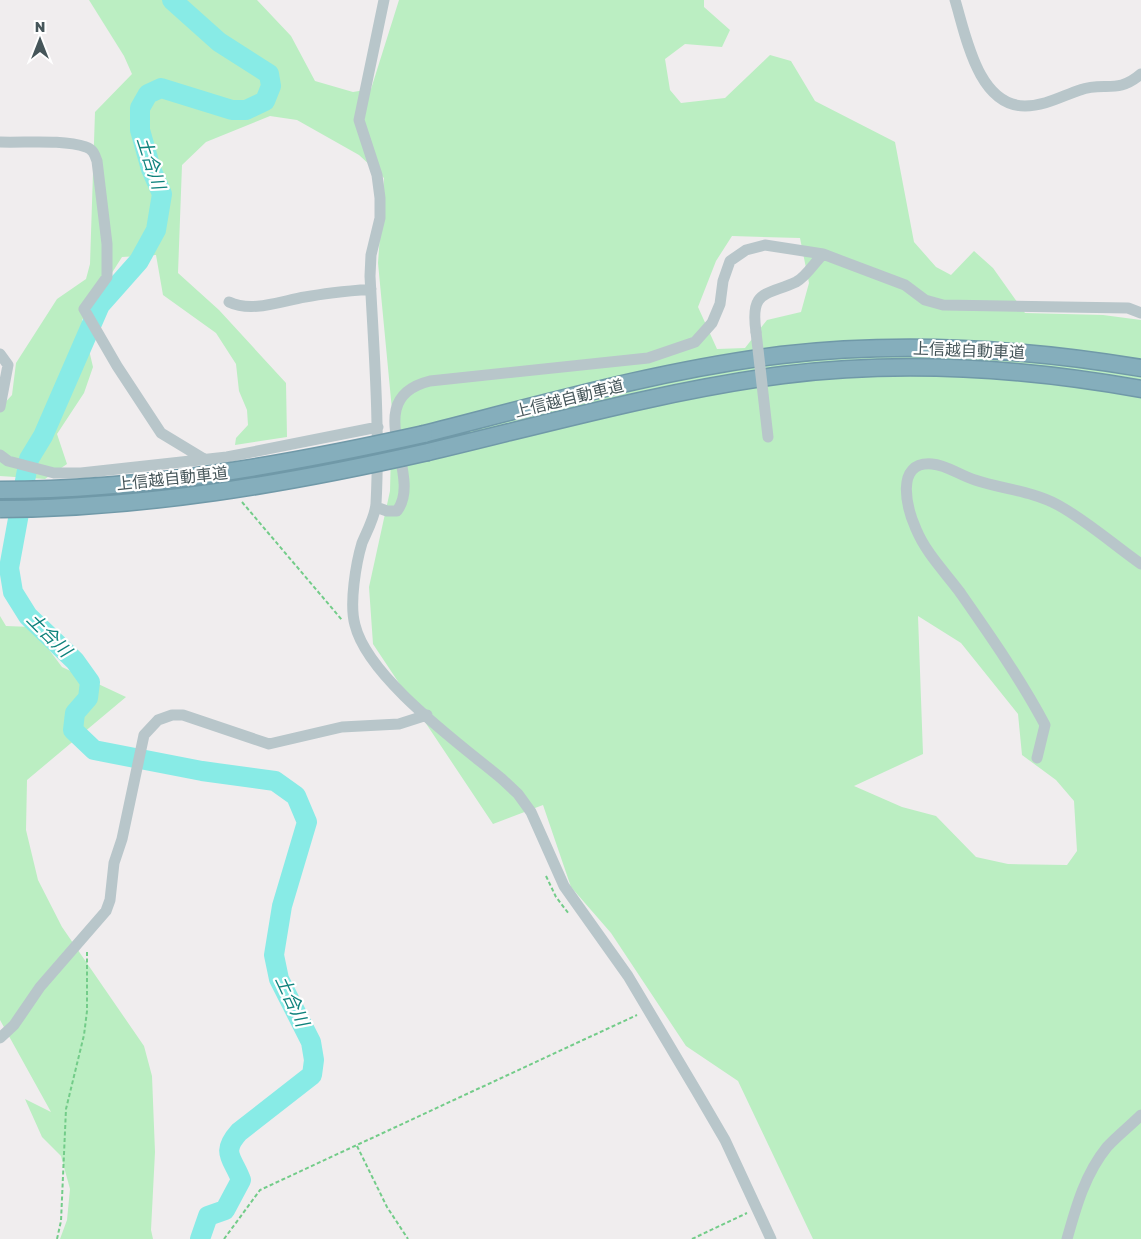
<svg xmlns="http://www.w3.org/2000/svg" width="1141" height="1239" font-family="'Golos Text','Noto Sans JP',sans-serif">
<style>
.green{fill:#bbeec2;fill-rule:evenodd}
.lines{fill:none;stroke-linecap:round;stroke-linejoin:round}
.river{stroke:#88ebe6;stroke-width:20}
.highway-casing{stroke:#7099a8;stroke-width:19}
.path{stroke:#73cc89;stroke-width:2;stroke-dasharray:4 2.5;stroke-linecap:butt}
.minor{stroke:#b8c6ca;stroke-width:11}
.highway{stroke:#85aebc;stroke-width:16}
.highway-bridge-casing{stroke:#7099a8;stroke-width:19;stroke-linecap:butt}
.minor-bridge{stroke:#b8c6ca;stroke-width:11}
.highway-bridge{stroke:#85aebc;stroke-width:16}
.labels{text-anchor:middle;stroke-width:4.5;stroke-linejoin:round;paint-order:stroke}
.street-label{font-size:16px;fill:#46565a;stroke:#fff}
.water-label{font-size:18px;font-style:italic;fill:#0e827c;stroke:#fff}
</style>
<rect width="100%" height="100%" fill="#f0edee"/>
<path class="green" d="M89 0H257L291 36 315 81 353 92 371 89 399 0H704V7L730 30 722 47 685 44 665 59 670 90 681 103 725 98 770 55 791 61 815 101 895 142 914 242 936 267 951 275 974 251 993 268 1025 313 1103 315 1141 320V1239H813L738 1081 686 1046 611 933 571 887 543 805 493 824 373 644 369 587 390 491 392 410 378 263 384 178 359 155 297 120 270 116 206 142 182 165 178 273 219 310 286 383 287 437 235 445 236 438 248 425 247 410 239 391 236 364 216 333 163 295 156 255 122 257 82 320 93 367 84 393 57 434 67 464 45 479 0 476V408L12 395 16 363 57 299 86 279 90 264 95 112 132 74 124 56ZM732 236 800 238 809 283 801 312 767 320 745 348 717 349 698 307 716 261ZM918 616 961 643 1018 714 1022 755 1056 780 1074 801 1077 851 1067 865 1008 864 976 857 936 816 902 807 854 786 923 754Z
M0 616 6 626 32 627 62 667 126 697 27 780 26 830 38 880 62 927 144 1046 152 1076 155 1152 151 1230 153 1239H60L67 1220 70 1189 61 1156 42 1137 25 1099 51 1112 0 1020Z"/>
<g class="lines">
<path class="river" d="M172 0 219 42 269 74 271 86 265 101 246 110H232L161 88 148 94 140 108V130L151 169 162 194 156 230 139 261 100 305 43 436 29 459 9 568 13 592 28 616 75 661 90 682 88 698 75 713 73 730 94 750 202 771 275 781 296 796 307 822 282 906 274 955 279 979 311 1042 314 1060 312 1075 239 1132C220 1153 233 1158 241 1180L225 1210 208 1216 200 1239"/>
<defs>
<path id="highway" d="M424 434C542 404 660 370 781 355 902 341 1021 348 1141 368
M428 452C546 424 663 391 783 375 902 360 1024 368 1141 389"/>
</defs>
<use href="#highway" class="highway-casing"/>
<path class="path" d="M242 502 342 620
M546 876 556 897 569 914
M357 1146 387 1207 408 1239
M57 1239 61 1221 66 1109 84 1035 87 1011V950
M224 1239 260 1190 637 1015
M692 1239 747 1213"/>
<path class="minor" d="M384 0 359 120 377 175 380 198V218L371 255 370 276C374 352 380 428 376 504 375 517 367 531 362 543 356 563 349 604 355 625 368 678 460 744 502 779L518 794 531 812 564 886 628 976 697 1092 725 1140 771 1239
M955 0C966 36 978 106 1025 106 1045 106 1062 96 1080 90 1104 81 1117 95 1141 74
M0 142C25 143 62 139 86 147 93 149 95 155 97 161L107 244V277L84 309 117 366 161 433 204 459
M229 302C252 313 281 301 305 297 327 293 348 291 371 289
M756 332C750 290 765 296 796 282 806 277 815 262 823 254
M0 354 8 365 0 407
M0 455 8 461 54 473H81L227 457 378 427
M376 507 387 511H397C425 474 357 399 430 381L648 358 695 342 712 323 720 304 723 281 730 261 746 250 765 245 823 254 905 285 925 300 943 305 1128 308 1141 313
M1037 758 1045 725C1020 678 989 634 959 591 944 571 926 553 916 529 907 509 894 461 932 464 947 465 961 476 975 480 1002 489 1032 491 1058 505 1087 521 1114 545 1141 564
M0 1038 14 1025 40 987 106 911 110 900 114 863 122 839 144 735 158 720 172 715H183L269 744 342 727 399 724 427 715
M1067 1239C1076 1207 1085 1174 1107 1147 1117 1136 1130 1126 1141 1115"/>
<use href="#highway" class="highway"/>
<defs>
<path id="highway-bridge" d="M0 490C144 490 284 465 424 434
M0 509C145 508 287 484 428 452"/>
</defs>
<use href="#highway-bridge" class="highway-bridge-casing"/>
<path class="minor-bridge" d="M756 332 768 437"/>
<use href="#highway-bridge" class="highway-bridge"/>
</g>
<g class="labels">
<g class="street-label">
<text transform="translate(969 350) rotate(2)" y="6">上信越自動車道</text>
<text transform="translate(569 398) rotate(-14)" y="6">上信越自動車道</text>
<text transform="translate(172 478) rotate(-6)" y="6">上信越自動車道</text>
</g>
<g class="water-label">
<text transform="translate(151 163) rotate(72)" y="6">土合川</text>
<text transform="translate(49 635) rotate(45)" y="6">土合川</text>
<text transform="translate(292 1001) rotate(65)" y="6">土合川</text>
</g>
</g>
<g transform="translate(40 40)" stroke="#ffffff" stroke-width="4" paint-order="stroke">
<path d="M0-4L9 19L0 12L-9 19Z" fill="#46565a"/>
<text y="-8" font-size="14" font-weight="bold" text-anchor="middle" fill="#46565a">N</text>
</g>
</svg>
